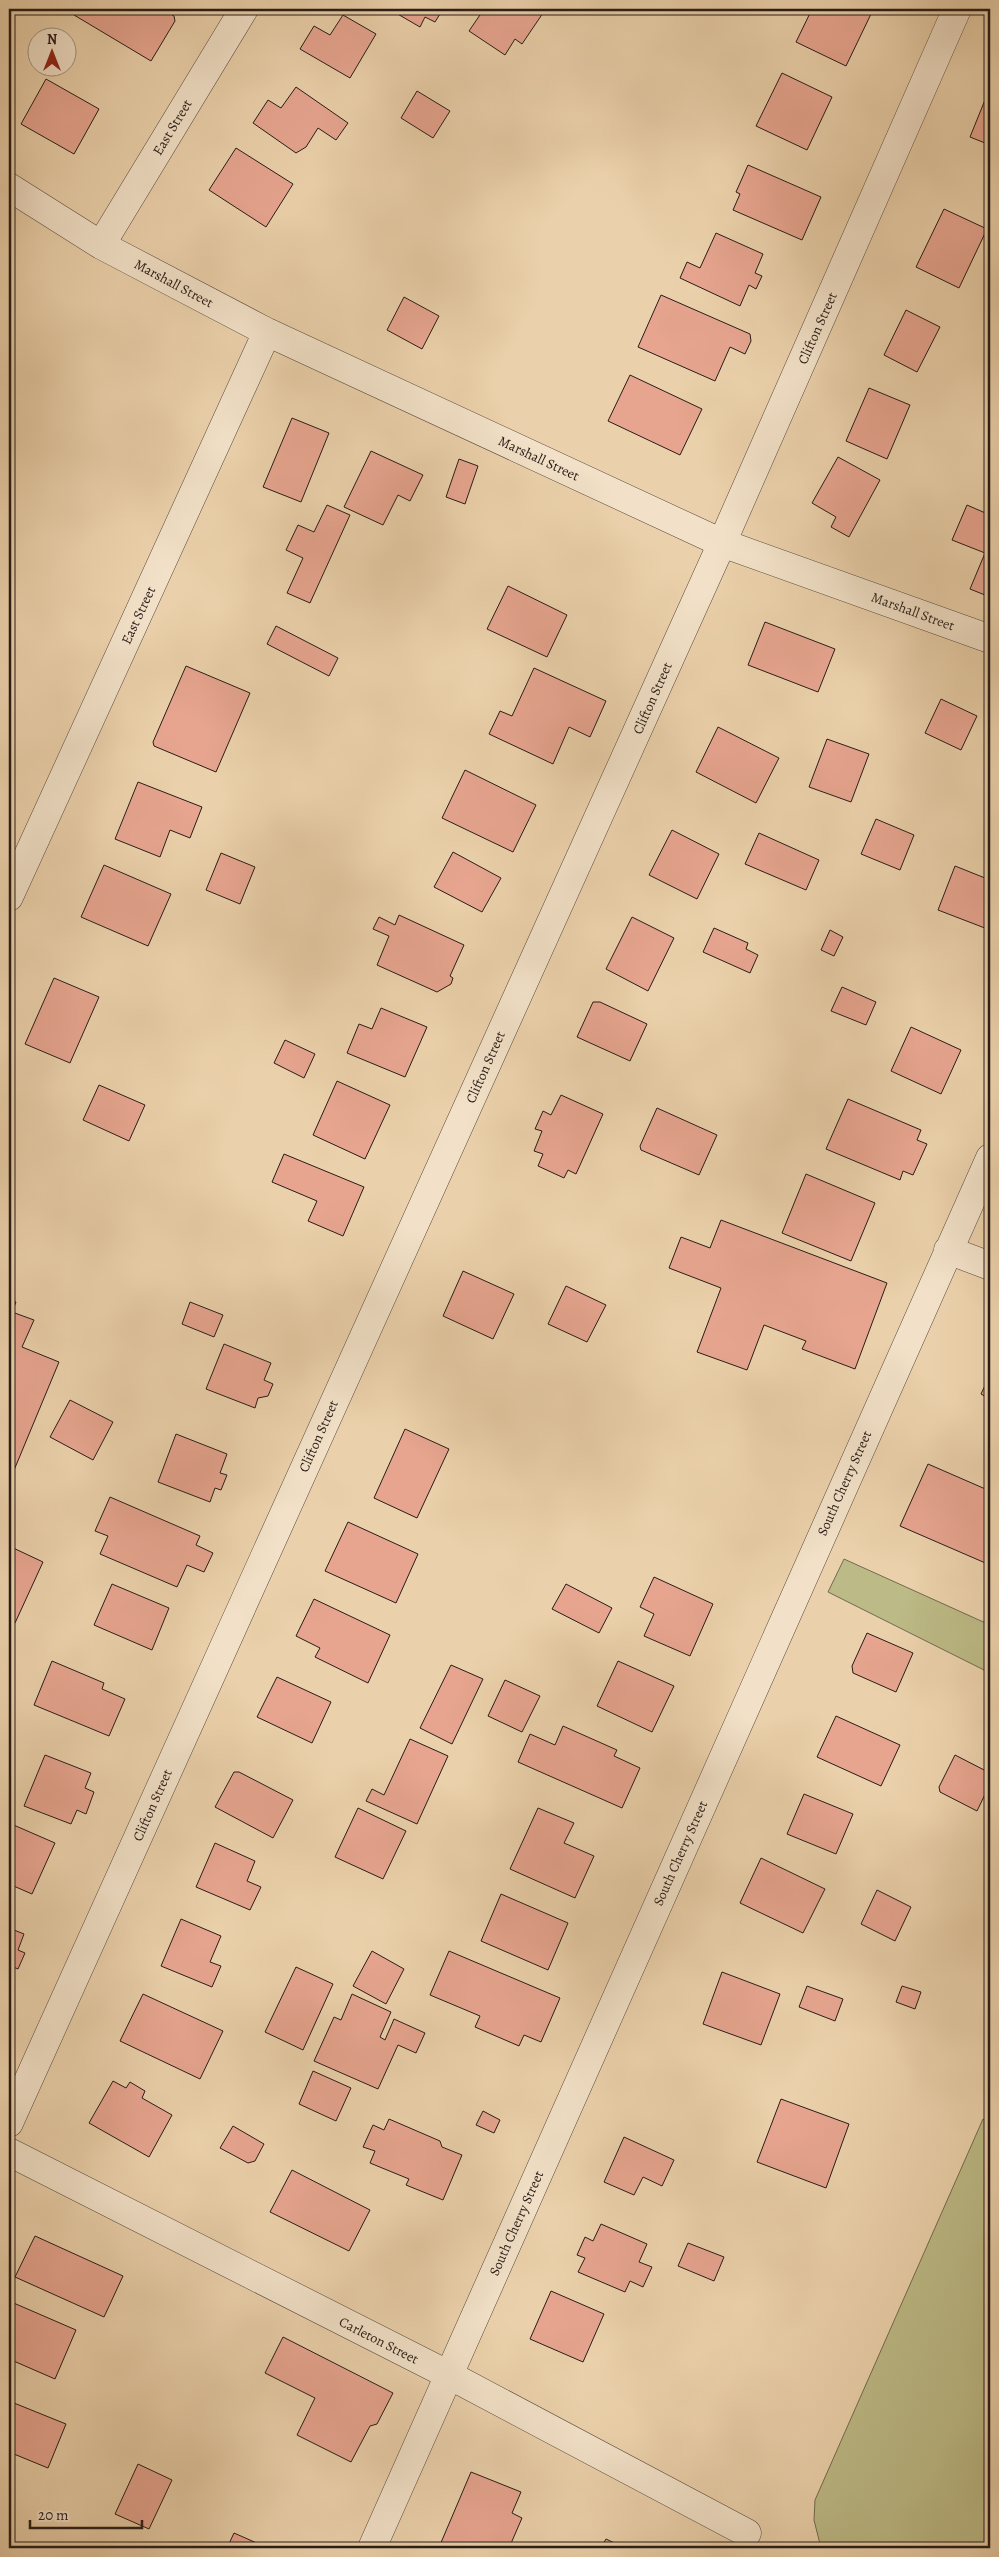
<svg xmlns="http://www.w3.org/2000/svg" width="999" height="2557" font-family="Alegreya,serif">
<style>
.green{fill:#bcba86;stroke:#726b4e}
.building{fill:#e7a590;stroke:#281c17}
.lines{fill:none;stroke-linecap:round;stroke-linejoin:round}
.minor-casing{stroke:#59493c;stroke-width:29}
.minor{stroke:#f2e1c8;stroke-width:28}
.labels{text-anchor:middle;stroke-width:5;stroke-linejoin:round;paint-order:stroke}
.street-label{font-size:14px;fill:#281c17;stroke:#f2e1c8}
</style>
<rect width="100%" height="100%" fill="#ebd1ab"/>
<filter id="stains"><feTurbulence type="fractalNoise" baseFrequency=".004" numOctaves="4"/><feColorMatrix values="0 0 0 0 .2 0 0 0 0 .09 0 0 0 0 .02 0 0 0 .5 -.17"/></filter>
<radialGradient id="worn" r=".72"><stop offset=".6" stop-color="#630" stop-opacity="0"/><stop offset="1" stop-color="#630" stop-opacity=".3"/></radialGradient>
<path class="green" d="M844 1559 990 1625V1673L828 1592Z
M983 2119 990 2123V2548H821L814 2520 815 2500Z"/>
<path class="building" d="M78 9H163L174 16 175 21 151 61 74 15Z
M389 9H443L435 22 425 17 420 27Z
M484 9H538L543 13 522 44 515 39 505 55 469 31Z
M812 9H861L871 14 846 66 796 42Z
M343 15 376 34 350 78 300 49 314 26 330 35Z
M782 73 832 97 807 150 756 126Z
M46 79 99 109 74 154 21 124Z
M296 87 348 123 336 140 318 128 306 147 296 153 253 123 268 100 281 108Z
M417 91 450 111 433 138 401 118Z
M987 95 990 96V145L970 137Z
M236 148 293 184 266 227 209 190Z
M748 165 821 197 802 240 733 210 740 194 736 192Z
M944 209 987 229 959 288 916 267Z
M716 233 763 254 755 273 762 276 756 289 749 285 740 306 680 278 687 262 700 268Z
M661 295 750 334 751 341 745 354 730 347 715 381 638 347Z
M404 297 439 316 422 349 387 330Z
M906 310 940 327 917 372 884 355Z
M630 375 702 409 680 455 608 421Z
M869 388 910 405 887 459 846 441Z
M292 418 329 433 301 502 263 487Z
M371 451 423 475 410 501 398 495 383 525 344 507Z
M838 457 880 480 849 537 831 527 836 517 812 503Z
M459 459 478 466 465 504 446 497Z
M327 505 350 515 310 603 287 593 303 558 286 550 298 525 314 532Z
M967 505 990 515V539L985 553 952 540Z
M985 553 990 555V597L970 589Z
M508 586 567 615 547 657 487 629Z
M765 622 835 649 818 692 748 665Z
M276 626 338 658 329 676 267 644Z
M186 666 250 693 216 772 154 746 153 742Z
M534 668 606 701 590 737 569 727 553 764 489 734 500 711 512 716Z
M941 699 977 716 961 750 925 733Z
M718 727 779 758 756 803 696 772Z
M827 739 869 754 851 802 809 787Z
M465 770 536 805 513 852 442 818Z
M138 782 202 807 190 838 170 830 160 857 115 839Z
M876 819 914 835 900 870 861 854Z
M672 830 719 854 697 899 649 875Z
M759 833 819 860 806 890 745 864Z
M453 852 501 878 482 912 434 887Z
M221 853 255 867 240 904 206 890Z
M104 865 171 894 148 946 81 917Z
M955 866 990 880V930L938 910Z
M399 915 464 945 450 976 453 978 451 984 437 992 377 965 389 936 373 929 379 917 395 925Z
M632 917 674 938 648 991 606 969Z
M714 928 748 943 746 949 758 955 750 973 703 952Z
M830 930 843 937 834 956 821 950Z
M54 978 99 997 70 1063 25 1044Z
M842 987 876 1002 866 1025 831 1011Z
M593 1002H600L647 1024 630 1061 577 1037Z
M381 1008 427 1027 405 1077 347 1053 359 1024 372 1029Z
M911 1027 961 1050 941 1094 891 1071Z
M285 1040 315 1054 304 1078 274 1063Z
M337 1081 390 1105 365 1159 313 1135Z
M99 1085 145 1105 129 1141 83 1120Z
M561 1095 603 1114 576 1174 568 1170 564 1178 538 1166 543 1154 534 1151 542 1131 535 1129 543 1111 551 1115Z
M848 1099 921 1130 917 1140 927 1144 913 1175 903 1171 900 1180 826 1149Z
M657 1108 717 1135 699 1175 641 1150 640 1146Z
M284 1154 364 1187 343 1236 308 1221 317 1201 272 1182Z
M806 1174 875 1203 851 1261 782 1233Z
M721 1220 887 1283 855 1369 802 1349 806 1341 764 1325 747 1370 697 1352 721 1288 669 1268 681 1237 710 1248Z
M463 1271 514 1294 493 1339 443 1316Z
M566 1286 606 1305 587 1342 548 1324Z
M9 1299 16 1302 12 1312 34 1320 22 1347 59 1362 12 1475 9 1474Z
M190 1302 223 1315 214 1337 182 1324Z
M224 1344 271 1363 264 1380 273 1384 268 1396 258 1398 255 1408 206 1389Z
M990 1375V1399L981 1394Z
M70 1400 113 1422 93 1460 50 1437Z
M405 1429 449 1449 417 1518 374 1498Z
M176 1434 227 1454 220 1473 227 1475 221 1490 215 1488 210 1502 158 1482Z
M928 1464 990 1491V1565L900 1526Z
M110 1497 200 1536 196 1545 213 1553 204 1572 187 1565 177 1587 100 1554 108 1536 95 1531Z
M348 1522 418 1554 396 1603 325 1571Z
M9 1546 43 1562 15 1623 9 1620Z
M654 1577 713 1604 690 1656 644 1636 654 1614 640 1607Z
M112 1584 169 1608 152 1650 94 1625Z
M566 1584 612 1608 599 1633 552 1609Z
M314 1599 390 1635 368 1683 315 1657 320 1648 296 1636Z
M867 1633 913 1653 896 1692 853 1673 852 1666Z
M52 1661 104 1683 102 1689 125 1699 109 1736 34 1705Z
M618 1661 674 1686 652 1732 597 1706Z
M451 1665 483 1679 452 1744 420 1728Z
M277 1677 331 1702 312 1743 257 1717Z
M505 1680 540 1696 522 1732 488 1716Z
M836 1716 900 1745 881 1786 817 1757Z
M563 1726 617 1750 614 1756 640 1768 622 1808 518 1762 530 1734 555 1745Z
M410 1739 448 1756 417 1824 366 1801 372 1789 384 1795Z
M45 1755 91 1773 85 1788 94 1792 86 1814 77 1810 71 1824 24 1806Z
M955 1755 990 1773V1784L977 1811 940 1792 939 1787Z
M234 1772H239L293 1800 273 1838 215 1807Z
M804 1794 853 1814 836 1854 787 1834Z
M358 1808 406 1831 383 1879 335 1857Z
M538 1808 574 1823 564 1843 594 1856 575 1898 510 1869Z
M9 1823 55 1843 32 1894 9 1884Z
M215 1843 255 1861 247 1881 261 1887 250 1910 196 1887Z
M761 1858 825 1889 803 1933 740 1903Z
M877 1890 911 1907 895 1941 861 1924Z
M501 1894 568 1923 548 1970 481 1941Z
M181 1919 221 1936 210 1962 221 1966 212 1987 161 1966Z
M9 1928 24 1934 18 1950 25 1953 18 1969 11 1966 9 1970Z
M372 1951 404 1969 386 2004 353 1986Z
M449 1951 560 1998 541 2042 524 2035 519 2046 475 2027 480 2016 430 1995Z
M296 1967 333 1984 303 2050 265 2032Z
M722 1972 780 1994 761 2045 703 2024Z
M807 1986 843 1999 835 2021 799 2007Z
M902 1986 921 1992 915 2009 896 2002Z
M143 1994 223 2031 200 2079 120 2041Z
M352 1994 391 2012 380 2037 385 2040 394 2019 425 2033 416 2053 398 2045 378 2089 314 2061 334 2017 341 2020Z
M313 2071 351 2088 336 2121 299 2104Z
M113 2081 126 2088 130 2082 145 2091 142 2098 172 2115 149 2157 89 2123Z
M781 2099 849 2124 826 2188 757 2162Z
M483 2111 500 2120 494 2133 476 2125Z
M389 2119 440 2141 442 2147 462 2155 443 2200 406 2185 409 2179 370 2163 375 2151 363 2147 373 2125 384 2130Z
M233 2126 264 2144 255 2161 248 2163 220 2148Z
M624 2137 674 2160 662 2186 643 2177 634 2195 604 2182Z
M292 2170 370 2210 349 2251 270 2212Z
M601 2224 647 2244 639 2262 652 2267 643 2287 630 2281 625 2292 578 2272 585 2258 577 2255 585 2237 593 2241Z
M35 2236 123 2276 104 2317 15 2277Z
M688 2243 724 2257 714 2281 678 2266Z
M551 2291 604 2314 583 2362 530 2339Z
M9 2301 76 2330 55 2379 9 2359Z
M283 2337 393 2393 377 2424 370 2426 351 2462 297 2435 315 2398 265 2373Z
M9 2401 66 2424 48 2468 9 2452Z
M138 2464 172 2480 149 2529 115 2514Z
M471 2472 521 2492 512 2513 522 2518 509 2548H448L440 2545Z
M234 2533 268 2548H227Z
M606 2539 625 2548H601Z"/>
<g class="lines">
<defs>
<path id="minor" d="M9 187 101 245 267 332 722 543 990 639
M101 245 244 9
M9 897 267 332
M948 1250 990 1266
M9 2123 722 543 957 9
M9 2152 449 2375 747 2533
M372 2548 990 1158"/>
</defs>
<use href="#minor" class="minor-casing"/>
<use href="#minor" class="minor"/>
</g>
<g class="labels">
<g class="street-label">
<text transform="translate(172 127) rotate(-59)" y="5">East Street</text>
<text transform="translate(174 283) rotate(28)" y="5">Marshall Street</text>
<text transform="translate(817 328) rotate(-66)" y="5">Clifton Street</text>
<text transform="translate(539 458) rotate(25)" y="5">Marshall Street</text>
<text transform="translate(913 611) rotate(20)" y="5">Marshall Street</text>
<text transform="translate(138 615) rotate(-65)" y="5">East Street</text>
<text transform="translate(652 698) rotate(-66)" y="5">Clifton Street</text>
<text transform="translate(485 1067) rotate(-66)" y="5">Clifton Street</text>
<text transform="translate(318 1436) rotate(-66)" y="5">Clifton Street</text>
<text transform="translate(844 1483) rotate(-66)" y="5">South Cherry Street</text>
<text transform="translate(152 1805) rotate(-66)" y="5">Clifton Street</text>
<text transform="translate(680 1853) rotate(-66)" y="5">South Cherry Street</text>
<text transform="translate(516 2223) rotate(-66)" y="5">South Cherry Street</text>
<text transform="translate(379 2340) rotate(27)" y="5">Carleton Street</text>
</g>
</g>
<rect width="999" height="2557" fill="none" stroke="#ebd1ab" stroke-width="30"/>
<rect x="10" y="10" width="979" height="2537" fill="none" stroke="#281c17" stroke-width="2.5"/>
<rect x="15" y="15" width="969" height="2527" fill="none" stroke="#281c17"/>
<g transform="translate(52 52)"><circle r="24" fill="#f2e1c8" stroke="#a19281"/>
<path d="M0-4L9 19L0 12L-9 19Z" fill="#8f2418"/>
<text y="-8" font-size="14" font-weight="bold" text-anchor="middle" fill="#281c17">N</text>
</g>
<path d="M30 2520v8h112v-8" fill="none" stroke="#281c17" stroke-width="2.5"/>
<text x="38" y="2520" font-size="15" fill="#281c17" stroke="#f2e1c8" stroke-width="4" paint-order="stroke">20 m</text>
<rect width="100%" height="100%" filter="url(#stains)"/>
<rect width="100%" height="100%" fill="url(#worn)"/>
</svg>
